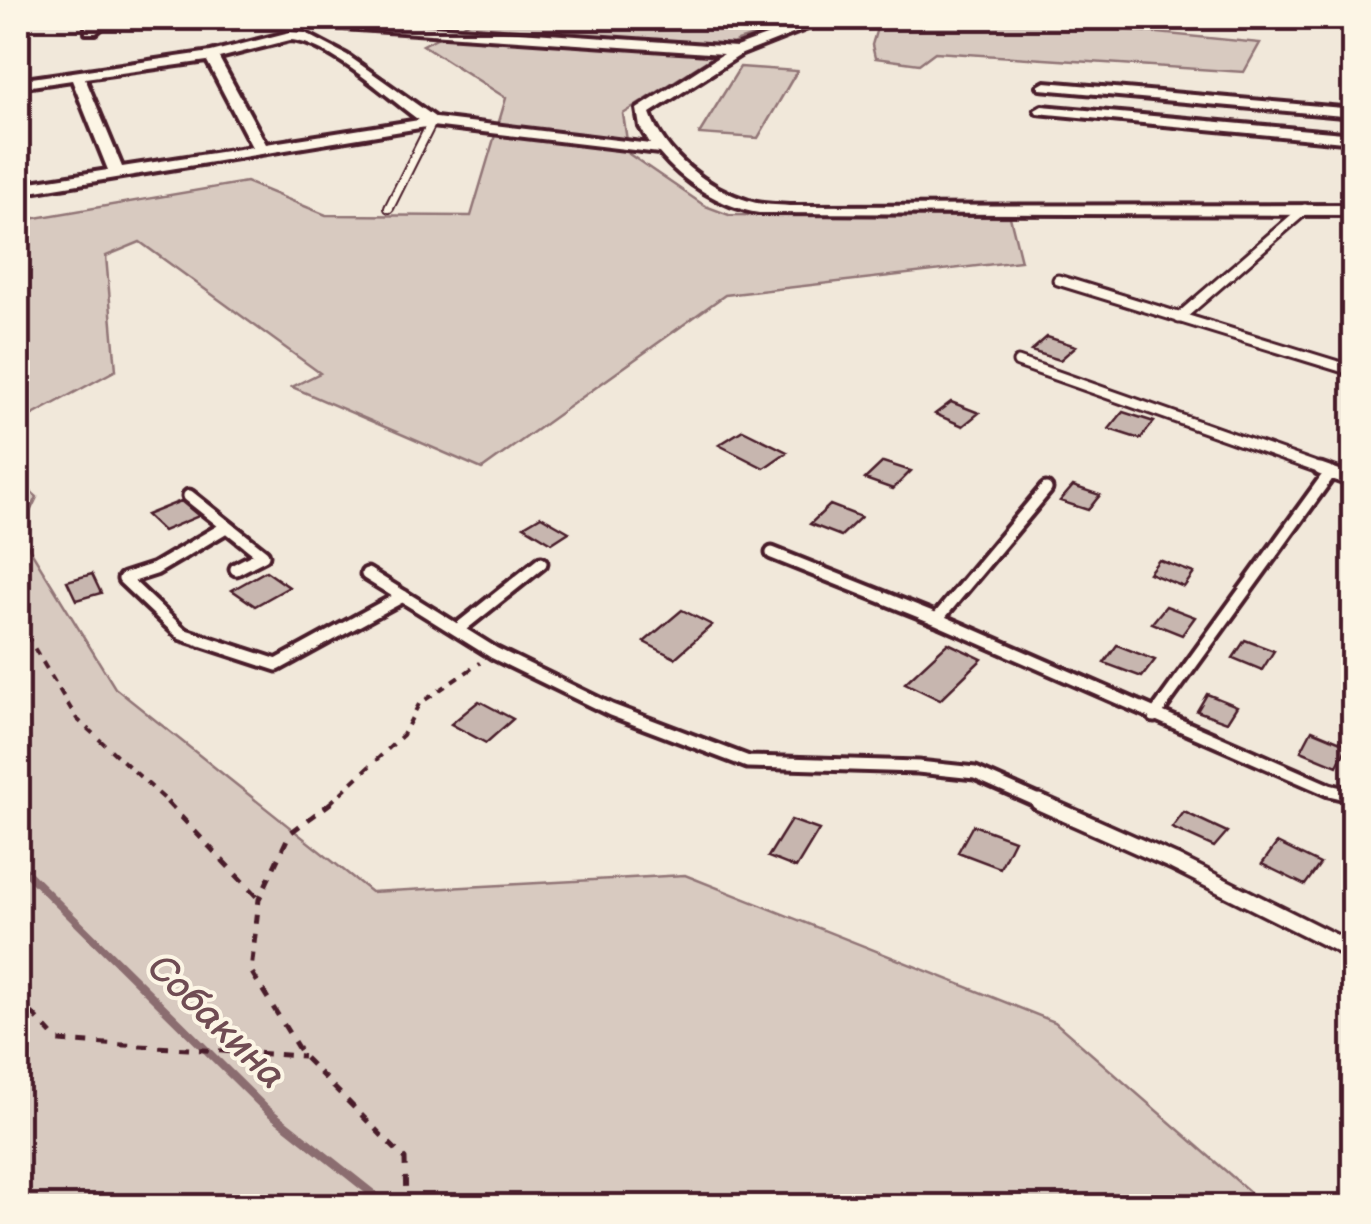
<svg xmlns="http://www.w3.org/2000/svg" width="1371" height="1224" font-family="'Balsamiq Sans',sans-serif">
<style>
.green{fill:#d8cac0;stroke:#917476;stroke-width:2.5}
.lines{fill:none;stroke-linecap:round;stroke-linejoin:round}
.stream{stroke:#8b6d6f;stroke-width:8}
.building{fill:#c7b6af;stroke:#4a1f2b;stroke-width:2.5}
.lane-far3-casing{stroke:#4a1f2b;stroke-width:12}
.lane-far2-casing{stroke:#4a1f2b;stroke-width:15}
.lane-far1-casing{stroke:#4a1f2b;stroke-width:19}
.lane-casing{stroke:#4a1f2b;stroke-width:22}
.street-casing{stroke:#4a1f2b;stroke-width:8}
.path-far1{stroke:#4a1f2b;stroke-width:4;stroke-dasharray:8 8;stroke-linecap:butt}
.path{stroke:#4a1f2b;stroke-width:5;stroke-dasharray:10 10;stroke-linecap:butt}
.lane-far3{stroke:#fcf5e5;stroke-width:8}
.lane-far2{stroke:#fcf5e5;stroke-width:9}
.lane-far1{stroke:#fcf5e5;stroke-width:11}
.lane{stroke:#fcf5e5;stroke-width:15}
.street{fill:#fcf5e5;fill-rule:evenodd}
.labels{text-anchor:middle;stroke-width:8;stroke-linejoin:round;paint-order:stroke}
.near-water-label{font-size:38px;font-style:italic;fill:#704c53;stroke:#fcf5e5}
</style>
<rect width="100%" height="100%" fill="#f1e8da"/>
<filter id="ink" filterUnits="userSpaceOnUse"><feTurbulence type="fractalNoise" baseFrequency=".01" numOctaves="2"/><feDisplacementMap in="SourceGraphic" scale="20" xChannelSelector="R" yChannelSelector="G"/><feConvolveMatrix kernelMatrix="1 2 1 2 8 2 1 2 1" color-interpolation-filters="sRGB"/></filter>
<g filter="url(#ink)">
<path class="green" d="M880 18H1119L1116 29 1260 43 1244 72 935 52 919 64 875 58 872 45Z
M804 20 738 41 623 114 629 154 705 206 729 215 1010 217 1021 261 725 295 482 469 292 387 320 373 140 242 106 256 116 370 18 423V221L246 182 326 215 471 216 506 98 423 45 470 21Z
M740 67 797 71 758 138 699 134Z
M18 480 37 497 20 533 115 688 371 892 685 875 1055 1022 1266 1206H18Z"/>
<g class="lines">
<path class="stream" d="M18 864 267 1110 388 1206"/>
</g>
<path class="building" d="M1047 337 1076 346 1060 360 1031 351Z
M951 402 979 413 963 426 935 414Z
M1123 412 1154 422 1140 439 1109 429Z
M743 430 787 452 764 468 719 445Z
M883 462 911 471 893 489 865 479Z
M1073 486 1100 495 1088 510 1060 501Z
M181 501 199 516 163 531 146 515Z
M830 505 861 517 841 536 810 524Z
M541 516 569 532 552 543 524 526Z
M1159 560 1194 573 1184 587 1149 573Z
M266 571 289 587 255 606 232 590Z
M92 574 101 593 76 600 67 581Z
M1166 606 1195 617 1182 635 1152 623Z
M682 610 712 625 675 658 644 642Z
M1245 640 1274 651 1262 670 1233 658Z
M948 643 982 659 940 700 905 683Z
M1117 645 1155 660 1142 677 1104 663Z
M1207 694 1237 706 1227 722 1197 711Z
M479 701 513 719 486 743 451 724Z
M1312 730 1348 745 1337 766 1301 751Z
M1184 812 1227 832 1214 847 1172 828Z
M791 820 819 830 796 868 768 857Z
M973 825 1014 840 1000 868 958 852Z
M1277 843 1320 864 1305 885 1262 864Z"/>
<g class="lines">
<defs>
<path id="lane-far3" d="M389 208 432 122"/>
<path id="lane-far2" d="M1058 280 1354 371
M1179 318 1305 209
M1018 362 1327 471"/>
<path id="lane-far1" d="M1320 469 1354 481
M189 496 263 555 236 569
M226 527 155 569 124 579 182 634 277 665 403 596
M772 553 937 619 1329 790 1354 796
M367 574 494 653 611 710 748 762 918 767 975 773 1045 804
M937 619 1046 489
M457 630 541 563
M1154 716 1330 473"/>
<path id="lane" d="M1039 802 1174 862 1354 952"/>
<path id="street" d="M99 18H112L96 33H86V27Z
M316 18 736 47 816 18H833L742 54 650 113C663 154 709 189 749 201 762 205 776 205 789 206L1354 205V215L759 213C721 207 684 183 659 153L432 126 18 194V184L108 170 72 80 18 88V80L211 52 290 32 305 33 347 55 436 118 650 144 640 127 637 109 723 54 329 27ZM290 40C328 42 387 97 419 120L266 144 219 58ZM207 61 252 147 122 167 85 78Z
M1328 18H1354V23Z
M1045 82 1354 109V117L1040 89 1038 86Z
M1042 106 1354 134V143L1037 113 1035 110Z"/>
</defs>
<use href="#lane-far3" class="lane-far3-casing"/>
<use href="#lane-far2" class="lane-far2-casing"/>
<use href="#lane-far1" class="lane-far1-casing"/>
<use href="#lane" class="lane-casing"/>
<use href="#street" class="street-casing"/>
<path class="path-far1" d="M18 621 77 719 170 804
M329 804 403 735 419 704 480 663"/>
<path class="path" d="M167 802 259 899
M332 802 290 833 259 899 251 971 303 1056 405 1159 406 1206
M18 998 58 1041 303 1056"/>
<use href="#lane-far3" class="lane-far3"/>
<use href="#lane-far2" class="lane-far2"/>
<use href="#lane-far1" class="lane-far1"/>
<use href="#lane" class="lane"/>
<use href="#street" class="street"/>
</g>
</g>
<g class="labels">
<g class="near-water-label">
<text transform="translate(217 1021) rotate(44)" y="13">Собакина</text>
</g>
</g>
<rect width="1371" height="1224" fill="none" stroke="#fcf5e5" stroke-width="60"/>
<rect x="30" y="30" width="1311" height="1164" fill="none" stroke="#4a1f2b" stroke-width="4" filter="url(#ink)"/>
</svg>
